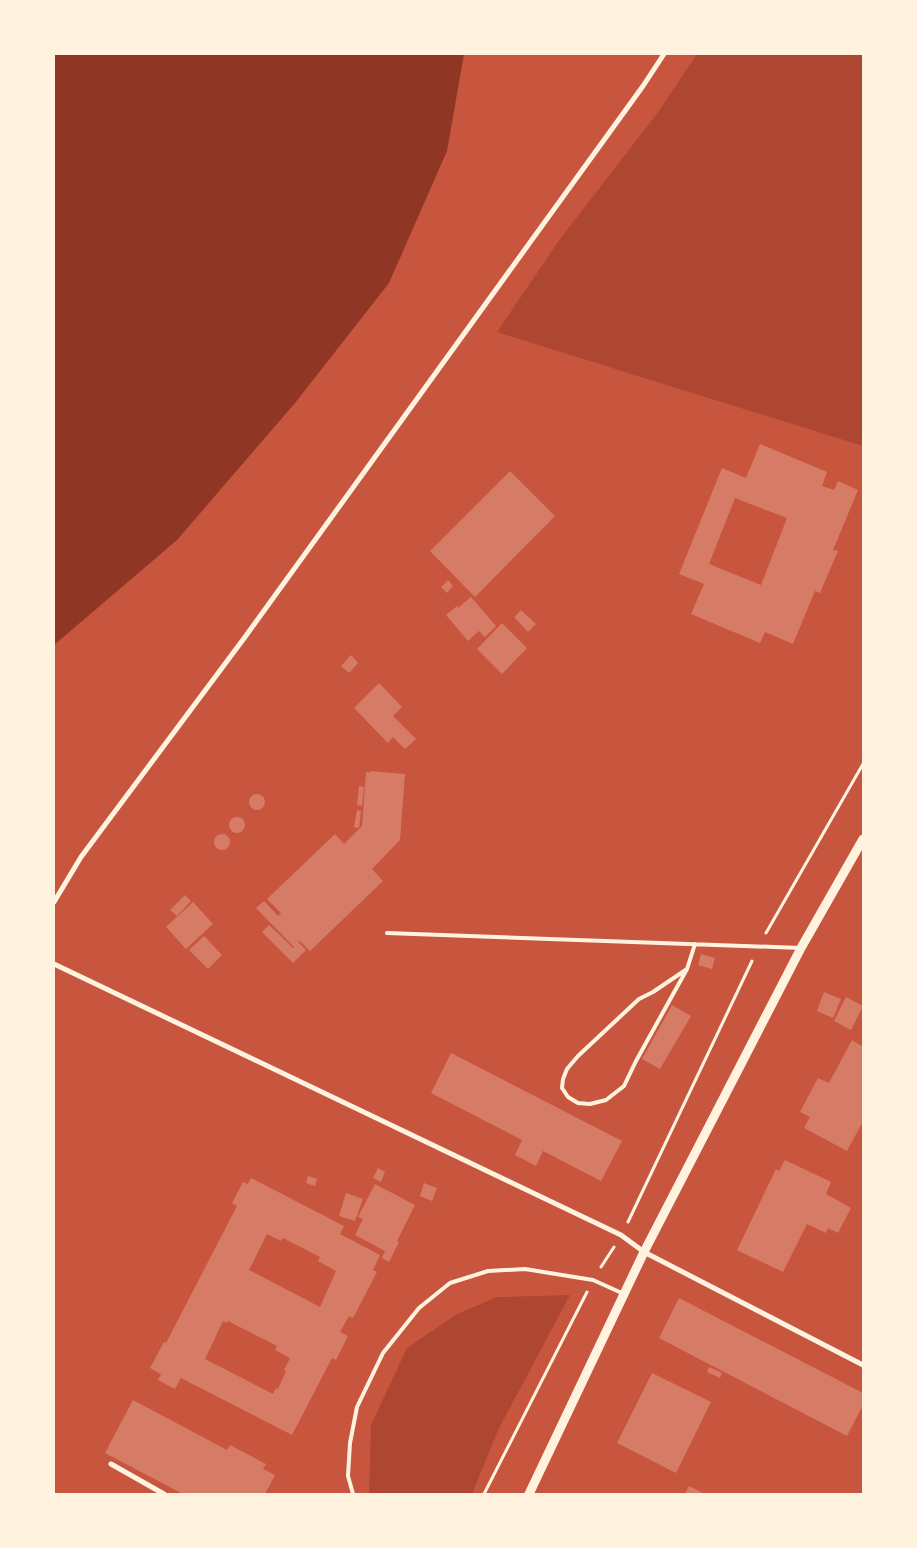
<svg xmlns="http://www.w3.org/2000/svg" width="917" height="1548" font-family="Overpass,sans-serif">
<style>
.green{fill:#ae4732}
.water{fill:#8f3625}
.building{fill:#d67c66;fill-rule:evenodd}
.lines{fill:none;stroke-linecap:round;stroke-linejoin:round}
.path{stroke:#fff3e0;stroke-width:3}
.service{stroke:#fff3e0;stroke-width:4}
.minor{stroke:#fff3e0;stroke-width:5}
.tertiary{stroke:#fff3e0;stroke-width:9}
</style>
<rect width="100%" height="100%" fill="#c8553d"/>
<path class="green" d="M697 54H863V446L497 332 560 239 659 111Z
M570 1295 499 1428 472 1494H369L371 1425 407 1348 457 1314 497 1297Z"/>
<path class="water" d="M54 54H464L447 151 389 283 295 403 177 540 54 645Z"/>
<path class="building" d="M760 444 827 472 822 486 834 490 838 481 858 490 833 550 838 551 820 593 815 591 793 644 765 632 760 643 691 614 704 584 679 574 722 468 746 478ZM735 498 787 518 761 585 709 564Z
M510 471 555 516 475 597 430 551Z
M448 580 453 586 447 593 441 587Z
M471 597 496 626 485 637 479 631 468 641 446 615 457 606 458 608Z
M521 610 536 624 528 632 514 617Z
M502 623 527 648 502 674 477 649Z
M351 655 358 663 349 673 341 666Z
M379 683 402 707 393 716 416 739 405 749 393 737 388 743 354 708Z
M370 771 405 774 400 840 372 869 383 881 310 951 300 941 298 942 306 950 293 963 262 932 269 925 293 948 294 947 256 908 264 901 278 916 281 913 267 899 335 834 344 844 362 826 366 772 370 773Z
M359 786 364 787 362 806 357 805Z
M249 802a8 8 0 1 1 16 0a8 8 0 1 1-16 0Z
M357 810 361 811 359 828 354 827Z
M229 825a8 8 0 1 1 16 0a8 8 0 1 1-16 0Z
M214 842a8 8 0 1 1 16 0a8 8 0 1 1-16 0Z
M185 895 191 901 177 916 170 910Z
M193 902 213 924 186 949 166 927Z
M204 936 222 955 208 969 189 950Z
M701 954 715 958 712 969 698 965Z
M824 992 841 999 833 1018 817 1011Z
M846 997 863 1006 851 1030 834 1021Z
M672 1005 691 1016 660 1069 642 1059Z
M852 1040 863 1047V1121L847 1151 804 1128 810 1117 800 1112 818 1078 829 1083Z
M451 1053 622 1141 601 1181 543 1151 536 1166 515 1155 522 1140 431 1093Z
M785 1160 831 1182 826 1194 851 1208 838 1233 828 1228 826 1233 807 1224 783 1272 737 1250 776 1169 779 1171Z
M378 1168 385 1172 381 1182 373 1178Z
M308 1176 317 1179 315 1186 306 1183Z
M251 1178 344 1226 340 1234 380 1255 373 1270 377 1272 353 1318 349 1316 340 1332 348 1336 336 1360 332 1358 292 1435 181 1378 175 1389 158 1380 161 1374 150 1368 164 1342 166 1343 237 1206 232 1203 243 1182 248 1184ZM267 1234 281 1241 283 1238 320 1257 318 1261 336 1271 320 1307 249 1270ZM223 1321 227 1323 228 1321 277 1346 275 1350 290 1358 284 1370 286 1371 278 1389 276 1388 273 1394 205 1359Z
M424 1183 437 1188 432 1201 420 1196Z
M375 1184 415 1205 397 1241 399 1242 389 1262 382 1258 385 1251 355 1235 363 1219 358 1217Z
M346 1193 363 1199 355 1221 339 1216Z
M679 1298 863 1393V1405L847 1436 659 1338Z
M709 1367 722 1373 720 1378 707 1372Z
M652 1373 711 1402 676 1473 617 1443Z
M133 1400 227 1450 230 1445 266 1464 263 1469 275 1475 265 1494H183L105 1453Z
M689 1486 705 1494H685Z"/>
<g class="lines">
<path class="path" d="M766 933 863 764
M628 1222 752 961
M601 1267 614 1247
M484 1494 587 1292"/>
<path class="service" d="M387 933 801 948
M687 969 653 992 639 999 578 1056 567 1069 563 1079 562 1088 568 1097 578 1103 590 1104 606 1100 624 1086 636 1061 687 969 695 944
M353 1494 348 1476 350 1443 357 1407 383 1353 419 1308 450 1283 488 1271 525 1269 593 1280 624 1294"/>
<path class="minor" d="M54 902 81 857 245 637 643 86 664 54
M54 964 621 1235 644 1252 863 1365
M111 1464 164 1494"/>
<path class="tertiary" d="M529 1494 644 1252 801 948 863 839"/>
</g>
<rect width="917" height="1548" fill="none" stroke="#fff3e0" stroke-width="110"/>
</svg>
